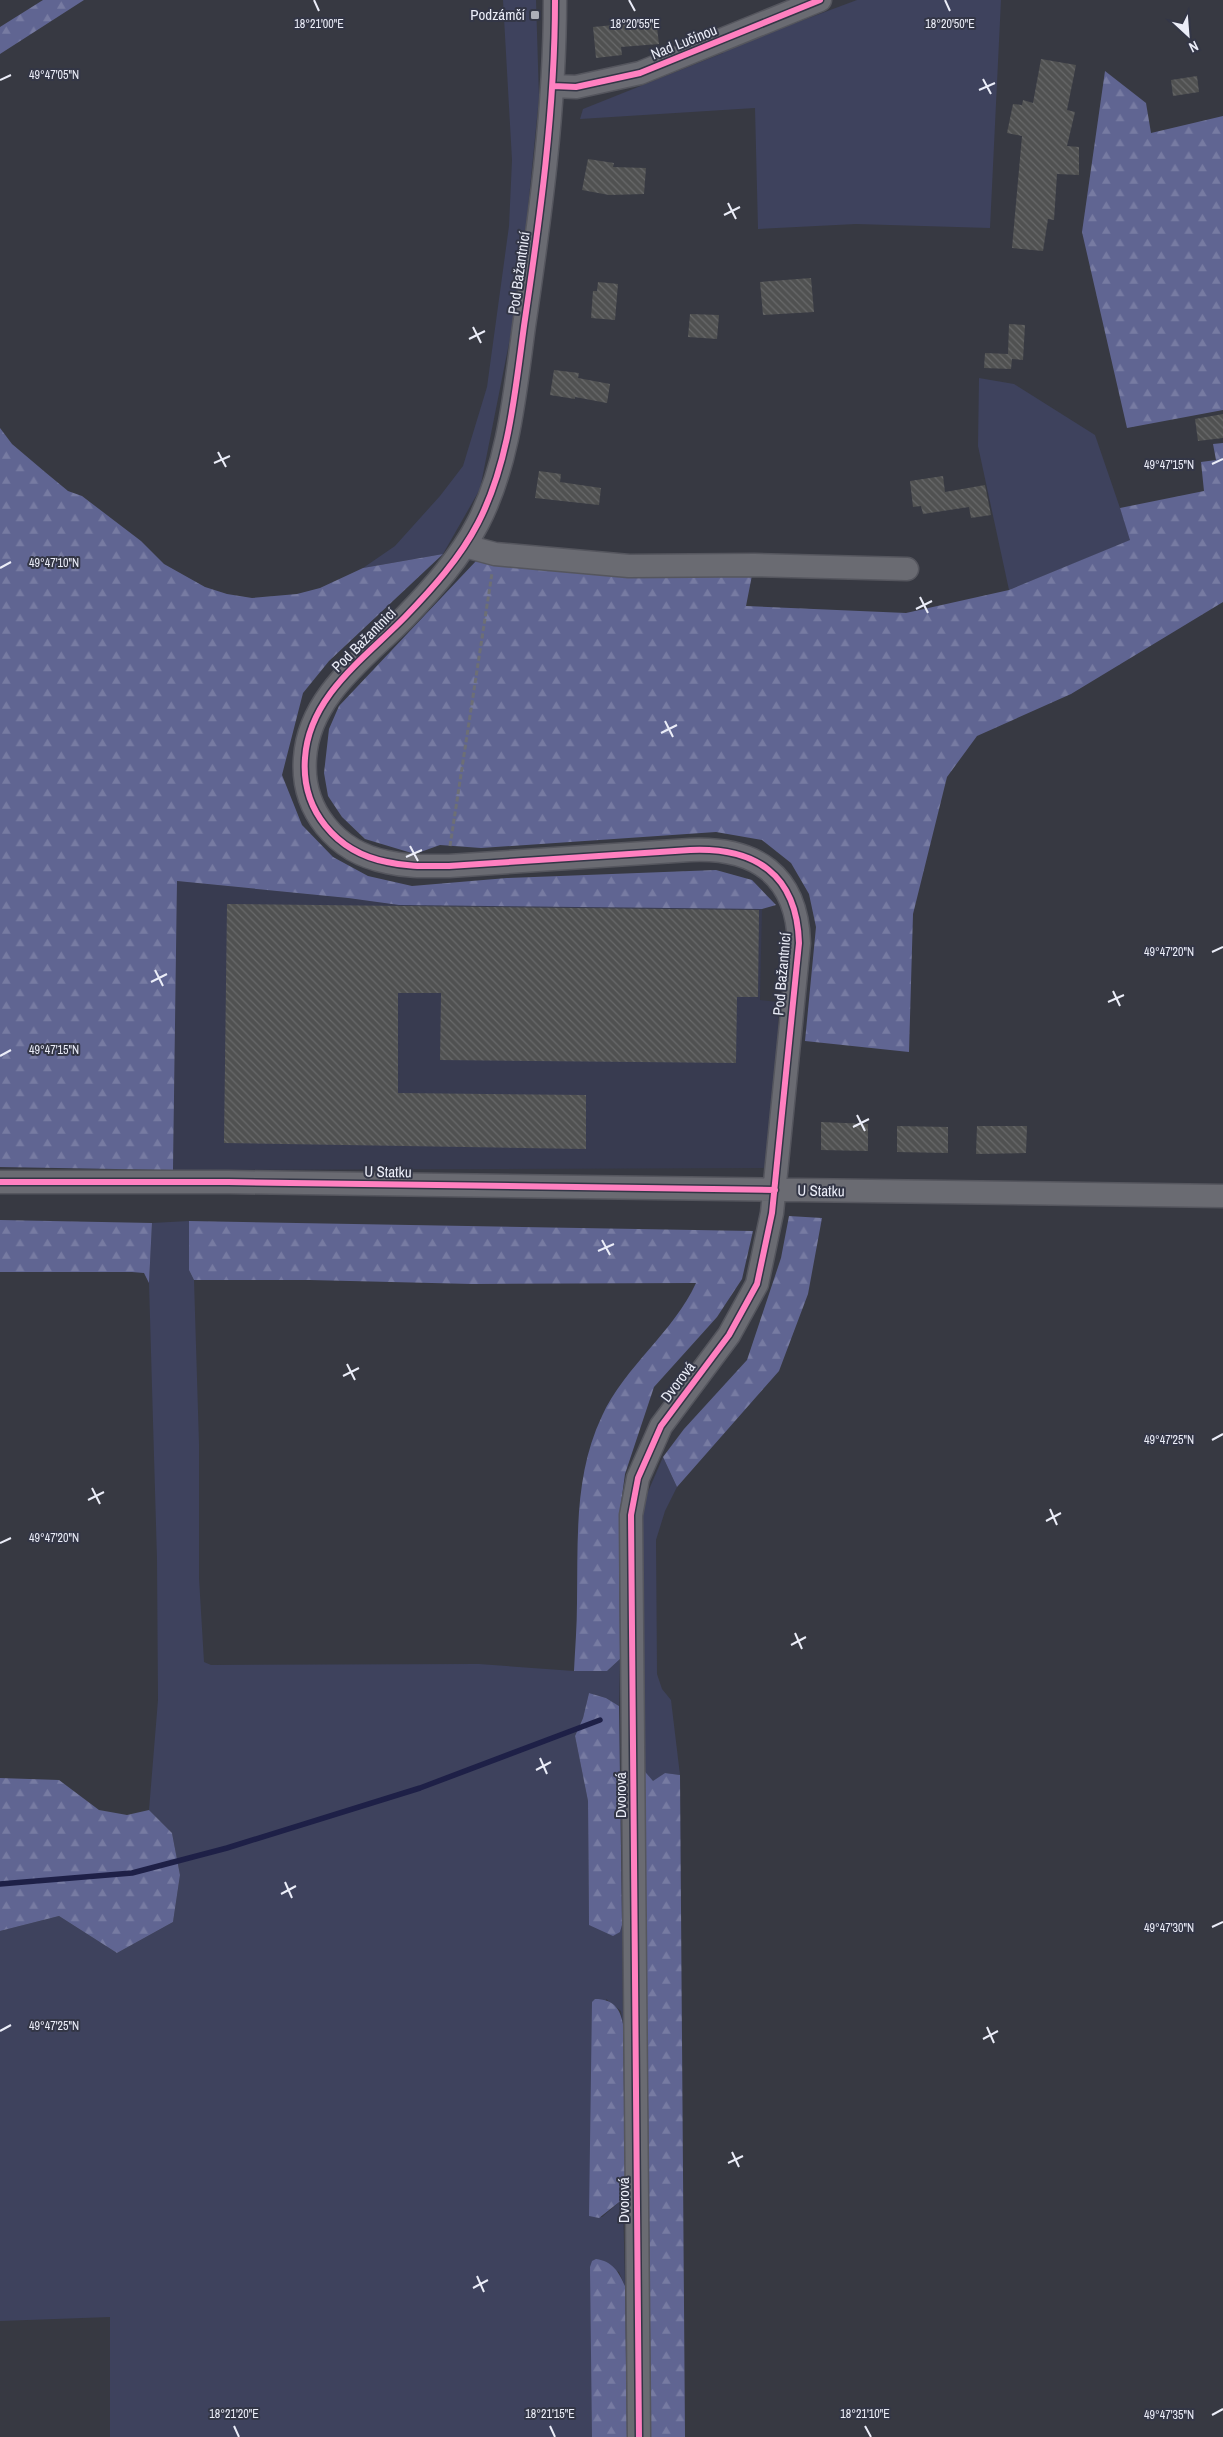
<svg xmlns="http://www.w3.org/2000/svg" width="1223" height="2437" font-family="'Archivo Narrow',sans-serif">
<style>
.built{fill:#383b50}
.green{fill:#3e425d}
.forest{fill:url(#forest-firs)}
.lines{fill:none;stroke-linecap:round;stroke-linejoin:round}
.stream{stroke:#1e2047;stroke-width:5.5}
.building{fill:url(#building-back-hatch)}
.minor-casing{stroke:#55565e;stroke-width:25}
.path{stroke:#6d6f76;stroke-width:3;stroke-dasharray:5 2.5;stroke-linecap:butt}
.minor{stroke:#6a6b72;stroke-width:22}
.cycleway-casing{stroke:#333646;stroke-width:9}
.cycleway{stroke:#ff80c0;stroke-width:6}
.ticks{fill:none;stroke:#ebedf8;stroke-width:2}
.poi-dot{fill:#acaeb8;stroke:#333646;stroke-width:2}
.labels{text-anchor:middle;stroke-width:4;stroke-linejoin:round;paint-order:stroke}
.poi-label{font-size:15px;fill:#ebedf8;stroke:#333646;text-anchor:end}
.street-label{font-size:15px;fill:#ebedf8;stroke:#333646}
.ticks-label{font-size:12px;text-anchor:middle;fill:#ebedf8;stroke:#333646;stroke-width:4;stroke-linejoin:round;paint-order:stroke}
</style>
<defs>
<pattern id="forest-firs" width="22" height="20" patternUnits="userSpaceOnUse" patternTransform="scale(1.25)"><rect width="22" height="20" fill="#606592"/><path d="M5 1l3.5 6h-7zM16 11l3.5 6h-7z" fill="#777ba2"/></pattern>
<pattern id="building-back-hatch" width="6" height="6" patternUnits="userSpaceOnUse" patternTransform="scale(1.25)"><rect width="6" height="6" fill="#505151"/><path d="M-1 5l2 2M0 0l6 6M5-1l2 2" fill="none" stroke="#696a6b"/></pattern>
</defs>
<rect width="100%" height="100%" fill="#373942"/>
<path class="built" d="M177 881 348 898 399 905 762 909 760 1000 779 1002 774 1168 173 1170Z"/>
<path class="green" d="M503 0H536L539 98 520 288 480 489 443 554 363 568 395 546 440 496 463 466 487 387 509 226 512 160Z
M857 0H1001L990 228 856 224 758 229 755 108 580 119 583 109 723 53V50Z
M979 378 1014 384 1095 435 1131 540 1009 590 978 446Z
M189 1221V1270L194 1280 199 1444V1578L204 1662 211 1665 479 1664 574 1671H607L620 1659 619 1706 606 1698 589 1693 583 1718 575 1736 588 1801 589 1925 620 1932 622 1925 623 2024 621 2011 606 1999 589 2216 602 2217 623 2199 625 2286 619 2272 592 2261V2437H110V2317L0 2321V1931L59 1916 117 1953 173 1922 180 1875 172 1833 149 1810 158 1700 157 1559 149 1283 152 1223Z
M663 1457 677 1487 665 1511 656 1540 657 1674 662 1689 671 1700 680 1775 665 1773 653 1782 641 1767 638 1539 644 1501Z"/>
<path class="forest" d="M43 0H84L0 54V27Z
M1105 71 1146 103 1151 133 1223 116V410L1127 428 1082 232Z
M0 428 12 444 45 472 68 491 82 496 141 541 164 564 205 587 227 594 252 598 297 594 320 588 363 568 443 554 329 661 303 693 282 775 302 825 333 857 368 876 412 886 507 878 716 870 752 880 776 905 762 909 399 905 348 898 177 881 173 1170 0 1167Z
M1223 443V602L1071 694 977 736 947 777 913 914 909 1052 805 1041 816 927 809 894 791 863 762 840 716 832 481 848 440 845 415 854 365 839 342 817 328 796 324 773 329 729 339 706 476 561 487 564 754 565 746 606 906 613 1009 590 1130 540 1120 508 1204 491 1201 462 1216 460 1213 444Z
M789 1216 822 1218 808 1294 779 1371 677 1487 663 1457 684 1429 747 1360 781 1258Z
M0 1220 152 1223 149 1283 144 1273 132 1272H0Z
M189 1221 753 1231 742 1279 717 1317 654 1387 625 1474 619 1518 620 1659 607 1671H574C575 1649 577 1626 577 1603 578 1539 574 1475 602 1416 625 1366 673 1333 696 1283L472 1284 310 1280H194L189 1270Z
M589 1693 606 1698 619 1706 622 1925 620 1932 613 1936 589 1925 588 1801 575 1736 583 1718Z
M641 1767 653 1781 665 1773 680 1775 685 2437H651L648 2098Z
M0 1778 59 1780 99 1810 127 1815 149 1810 172 1833 180 1875 173 1922 117 1953 59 1916 0 1931Z
M595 1999C613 1999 620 2008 623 2024L625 2174 623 2199 599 2218 589 2216 592 2002Z
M596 2259C612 2261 619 2272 625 2286L627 2437H592L590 2267 592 2261Z"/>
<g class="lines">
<path class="stream" d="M0 1884 132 1873 227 1848 420 1788 600 1720"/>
</g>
<path class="building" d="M656 19 659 44 621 47 622 55 596 58 593 27 634 23V21Z
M1041 59 1076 65 1067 110 1075 112 1067 146 1079 147V175L1057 174 1054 220 1048 219 1043 251 1012 248 1022 136 1007 133 1013 104 1022 105 1023 100 1033 103Z
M1197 76 1199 92 1173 96 1171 80Z
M588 159 614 163 613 167 646 168 644 194 609 195 582 190Z
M811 278 814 312 763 315 760 282Z
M598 282 618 284 615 320 591 318 593 291H597Z
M690 314 719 315 717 339 688 337Z
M1009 324 1025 325 1023 360 1012 359 1011 369 984 368 985 353 1008 354Z
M554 370 579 373 578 378 610 384 607 403 575 397V399L550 395Z
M1223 414V438L1198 441 1195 419Z
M539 471 561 474 560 482 601 488 599 505 535 498Z
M943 476 945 492 985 485 991 515 971 518 969 507 923 514 921 506 913 507 910 481Z
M227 904 759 910 758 997H737L736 1063 440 1060 441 993H398V1093L586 1095V1149L224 1143Z
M821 1122 868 1124V1151L821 1150Z
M897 1126 948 1127V1153L897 1152Z
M977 1126H1027L1026 1153 976 1154Z"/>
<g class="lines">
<defs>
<path id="minor" d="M555 0C555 110 540 218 524 326 515 392 509 463 478 523 460 558 432 589 405 617 365 658 309 696 305 758 301 810 336 852 387 862 408 867 428 866 449 866L690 850C755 847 797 874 799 943L772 1213 757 1284 729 1335 661 1426 638 1478 631 1515 639 2437
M553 86 576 87 640 73 820 0
M465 546 495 554 629 566 754 565 907 569
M0 1182H228L1223 1196"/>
</defs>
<use href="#minor" class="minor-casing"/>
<path class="path" d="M450 846 492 573"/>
<use href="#minor" class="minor"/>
<defs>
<path id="cycleway" d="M555 0C555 110 540 218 524 326 515 392 509 463 478 523 460 558 432 589 405 617 365 658 309 696 305 758 301 810 336 852 387 862 408 867 428 866 449 866L690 850C755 847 797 874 799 943L772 1213 757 1284 729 1335 661 1426 638 1478 631 1515 639 2437
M553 86 576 87 640 73 820 0
M0 1182H228L775 1190"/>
</defs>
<use href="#cycleway" class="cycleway-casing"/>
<use href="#cycleway" class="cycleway"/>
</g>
<path class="ticks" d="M314 0 319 11M629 0 635 11M945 0 950 11M983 79 991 94M0 80 11 75M979 90 995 83M728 203 736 219M724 215 740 207M473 327 481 343M469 339 485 331M218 452 226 467M214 463 230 456M1212 464 1223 459M0 568 11 562M920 597 928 613M916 609 932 601M665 721 673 737M661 733 677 725M410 846 418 861M406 857 422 850M1212 952 1223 947M155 970 163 986M151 982 167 974M1113 991 1120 1006M1108 1002 1124 995M0 1056 11 1050M857 1115 865 1131M853 1127 869 1119M602 1240 610 1255M598 1251 614 1244M347 1364 355 1380M343 1376 359 1368M1212 1440 1223 1434M92 1488 100 1504M88 1500 104 1492M1050 1509 1057 1525M1046 1521 1061 1513M0 1543 11 1538M795 1633 802 1649M791 1645 806 1637M540 1758 547 1774M536 1770 551 1762M285 1882 292 1898M281 1894 296 1886M1212 1927 1223 1922M987 2027 994 2043M0 2031 11 2025M983 2039 998 2031M732 2152 739 2167M728 2163 743 2156M477 2276 484 2292M473 2288 488 2280M1212 2415 1223 2409M234 2426 239 2437M550 2426 555 2437M865 2426 871 2437"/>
<rect class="poi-dot" x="530" y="10" width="10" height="10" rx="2.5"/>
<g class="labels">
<g class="poi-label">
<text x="525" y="20">Podzámčí</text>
</g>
<g class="street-label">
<text transform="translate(684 42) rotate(-22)" y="5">Nad Lučinou</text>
<text transform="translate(519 273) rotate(-82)" y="5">Pod Bažantnicí</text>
<text transform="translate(364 640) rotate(-45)" y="5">Pod Bažantnicí</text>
<text transform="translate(782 974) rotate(-85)" y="5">Pod Bažantnicí</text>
<text transform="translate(388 1172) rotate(1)" y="5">U Statku</text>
<text transform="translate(821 1191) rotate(1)" y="5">U Statku</text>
<text transform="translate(678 1382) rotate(-53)" y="5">Dvorová</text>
<text transform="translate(621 1795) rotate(-90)" y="5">Dvorová</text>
<text transform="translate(624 2200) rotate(-90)" y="5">Dvorová</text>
</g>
</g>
<g class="ticks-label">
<text x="319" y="28">18°21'00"E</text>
<text x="635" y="28">18°20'55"E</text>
<text x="950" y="28">18°20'50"E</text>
<text x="54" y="79">49°47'05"N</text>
<text x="1169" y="469">49°47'15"N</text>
<text x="54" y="567">49°47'10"N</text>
<text x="1169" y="956">49°47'20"N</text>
<text x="54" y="1054">49°47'15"N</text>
<text x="1169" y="1444">49°47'25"N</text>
<text x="54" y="1542">49°47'20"N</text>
<text x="1169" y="1932">49°47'30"N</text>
<text x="54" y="2030">49°47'25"N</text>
<text x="234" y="2418">18°21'20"E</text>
<text x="550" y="2418">18°21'15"E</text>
<text x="865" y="2418">18°21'10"E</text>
<text x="1169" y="2419">49°47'35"N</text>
</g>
<g transform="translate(1188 35) rotate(154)" stroke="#333646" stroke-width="4" paint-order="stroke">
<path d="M0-4L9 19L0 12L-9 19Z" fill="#ebedf8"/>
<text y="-8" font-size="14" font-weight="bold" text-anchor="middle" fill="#ebedf8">N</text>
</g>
</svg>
